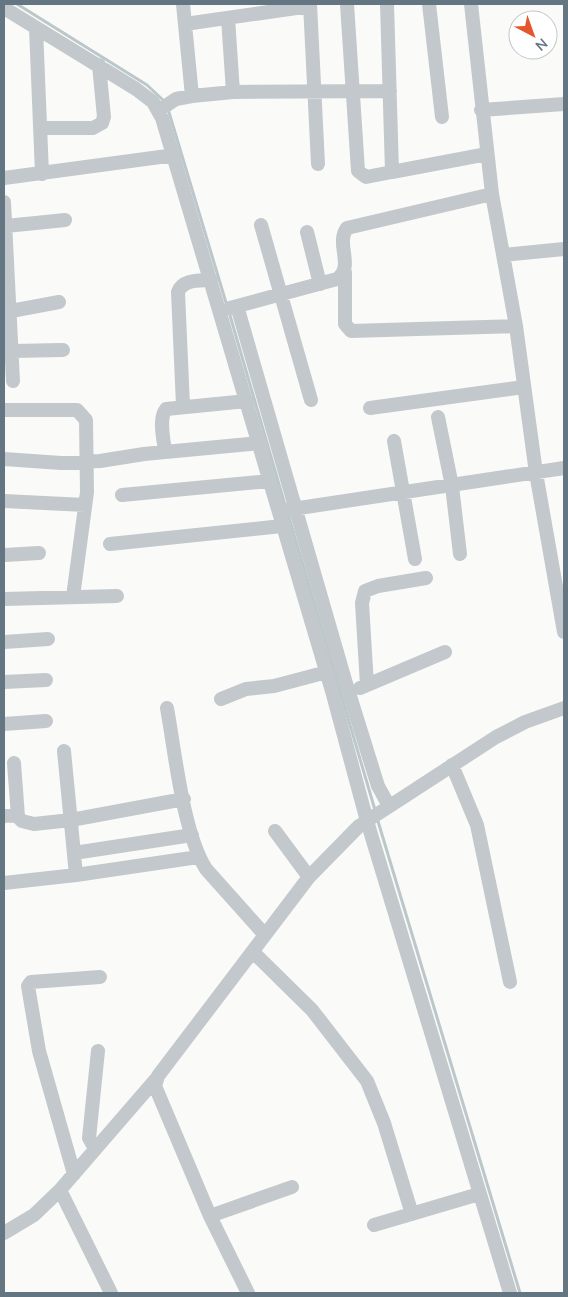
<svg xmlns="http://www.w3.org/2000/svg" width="568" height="1297" font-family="'Nunito Sans',sans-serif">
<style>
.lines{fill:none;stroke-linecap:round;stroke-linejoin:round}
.stream{stroke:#bbc7cb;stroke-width:3}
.minor{stroke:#c3c8cc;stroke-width:14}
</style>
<rect width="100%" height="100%" fill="#fafaf8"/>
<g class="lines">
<path class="stream" d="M17 4 147 85 164 101
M168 109 227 306
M229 312 285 505
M288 514 375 810
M377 818 520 1293"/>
<path class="minor" d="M183 4 192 96
M310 4 318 164
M347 4 358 171 366 177 392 172
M387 4 392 172 487 154
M429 4 442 117
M471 4 492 194 516 326 536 473 564 632
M4 8 136 89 153 102 162 118 332 691 367 821 510 1293
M228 18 233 92
M185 24 310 6
M36 28 42 174
M481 110 564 104
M158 111 176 99 192 96 233 92 390 91
M41 128H93L102 123 104 117 99 65
M4 178 175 155
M4 202 13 381
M261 225 311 400
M6 226 65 220
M307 232 320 284
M503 255 564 249
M345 272V324L351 331 516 326
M237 306 345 680 378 786 389 806
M230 308 337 279C355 266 335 244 347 228L492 194
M11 311 59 302
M13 351 63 350
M183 406 178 292C183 279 199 281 211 280
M370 408 524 387
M4 410H77L86 420 87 492 73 597
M438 417 452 486 460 554
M394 441 415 559
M165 452C164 440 158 419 166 409L247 401
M4 459 61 463 100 461 144 454 260 443
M122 495 270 481
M4 501 85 505
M286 510 564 468
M110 544 282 526
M4 555 39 553
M4 599 117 596
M4 642 48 639
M4 682 46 680
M367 685 362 603 365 591 378 586 426 578
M360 688 445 652
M221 699 246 689 274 686 327 672
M167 708C175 752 183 833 206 869L265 935
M4 724 46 721
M64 751 76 875
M14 763 18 817 22 821 34 824 71 820 184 799
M452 765 477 825 510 982
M4 816 18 815
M275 831 309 877
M74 853 192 835
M4 883 76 875 198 857
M253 952 312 1010 367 1081 384 1123 412 1214
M95 1149 89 1138 98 1051
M74 1174 39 1051 28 986 31 982 100 977
M60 1190 111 1293
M210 1216 292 1187
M374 1225 479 1194
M4 1233 34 1215 60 1190 156 1079
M248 1293 210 1216 155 1086 158 1076 309 877 359 826 496 737 525 722 564 708"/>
</g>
<rect width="568" height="1297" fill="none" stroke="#657683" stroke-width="10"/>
<g transform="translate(533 35) rotate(139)"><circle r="24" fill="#ffffff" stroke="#c1c8cd"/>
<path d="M0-4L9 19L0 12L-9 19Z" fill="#e4572e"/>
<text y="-8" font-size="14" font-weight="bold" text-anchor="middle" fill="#657683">N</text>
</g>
</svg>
